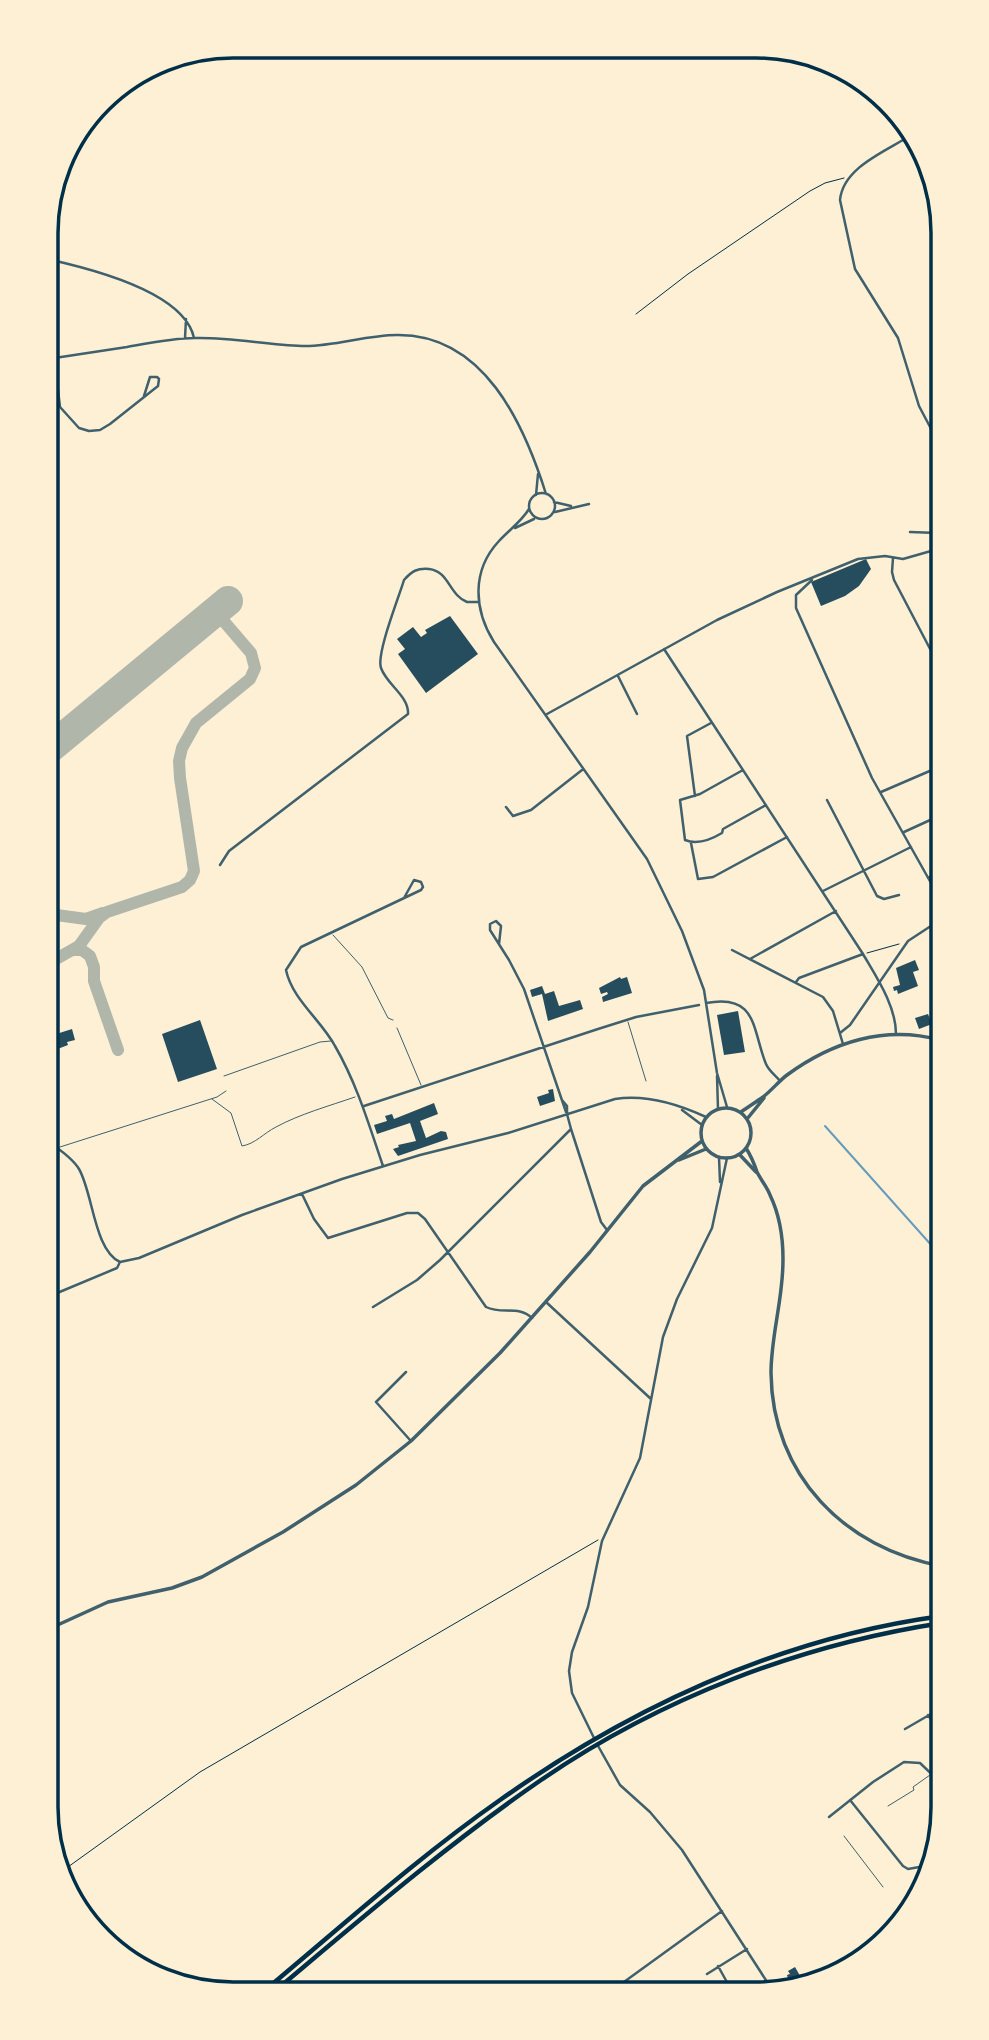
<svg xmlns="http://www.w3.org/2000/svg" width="989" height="2040" font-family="'IBM Plex Serif',serif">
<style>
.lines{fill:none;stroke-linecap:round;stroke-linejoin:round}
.stream{stroke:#669bbc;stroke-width:2}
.taxiway{stroke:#b1b6ab;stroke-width:12}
.runway{stroke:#b1b6ab;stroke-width:30}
.building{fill:#264d5e}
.path{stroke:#003049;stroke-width:1}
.service{stroke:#3f606c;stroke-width:1}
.minor{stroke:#3f606c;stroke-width:2.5}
.tertiary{stroke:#3f606c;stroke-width:3.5}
.motorway{stroke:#003049;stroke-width:4.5}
.rim{fill:none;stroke:#003049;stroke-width:3.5}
</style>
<rect width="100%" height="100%" fill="#fdf0d5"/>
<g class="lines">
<path class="stream" d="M825 1126 941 1256"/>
<path class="taxiway" d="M49 914 86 919 103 913
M73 950H82L90 956 94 967V981L118 1050
M49 963 79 946 99 918 107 912 182 887 190 880 194 871 180 778 179 761 182 748 196 723 250 679 255 668 251 653 215 611"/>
<path class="runway" d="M49 749 228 601"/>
</g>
<path class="building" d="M866 559 871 569 859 586 845 596 821 606 811 582Z
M450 616 478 654 426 693 398 654 405 649 397 639 413 627 421 637 427 633 425 630Z
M915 960 919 970 913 972 918 986 898 994 897 990 894 991 893 987 900 985 896 968Z
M620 977 621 979 627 977 632 993 603 1002 602 997 608 994 607 992 601 994 599 988Z
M542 986 545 994 554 991 559 1006 580 1000 583 1009 548 1021 542 994 532 997 530 990Z
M738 1011 745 1052 724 1055 717 1015Z
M928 1014 932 1024 919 1029 915 1018Z
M200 1020 217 1069 178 1082 162 1034Z
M72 1029 75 1040 67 1042 68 1045 55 1050 54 1047 50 1049V1036Z
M553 1089 555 1101 540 1106 537 1097 549 1093 548 1090Z
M434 1103 438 1114 420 1121 426 1138 441 1131 446 1132 448 1139 398 1156 393 1149 399 1147 398 1145 416 1141 410 1123 377 1134 374 1125 387 1121 385 1116 392 1114 394 1119Z
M795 1967 803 1981 790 1986 787 1975 790 1974 788 1971Z"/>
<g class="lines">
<path class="path" d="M636 314 688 274 810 191 825 183 844 178
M867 953 899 944
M61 1872 200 1772 598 1540"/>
<path class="service" d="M333 935 362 967 388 1018 393 1020
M628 1022 646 1081
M397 1028 421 1085
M224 1076 320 1042 331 1041
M212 1099 231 1113 242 1146C255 1144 264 1133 276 1127 300 1114 329 1106 355 1097
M60 1147 217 1097 226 1091
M888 1806 914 1790 913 1787 930 1775
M844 1836 883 1887"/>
<path class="minor" d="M908 137C884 152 843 168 840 200L855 269 898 338 919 406 938 442
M47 259C88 268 184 291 194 338
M185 338 186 319
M54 358 60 407 79 428 89 431 100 430 110 424 158 386 159 379 157 377H150L144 396
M48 359C74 355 100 351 127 347 149 343 173 338 195 338 231 337 266 345 302 346 334 347 365 335 397 335 484 334 524 424 546 494
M48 365 55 388
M529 506a13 13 0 1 1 26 0a13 13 0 1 1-26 0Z
M536 495 538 474
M554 502 571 506
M529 509C521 522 509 530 499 541 471 571 474 610 494 642L647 859 682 931 704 990 717 1073 727 1107
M555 512 589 504
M515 528 534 519
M910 532 938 533
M893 558 892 572 894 580 939 666
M812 580 796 595V608L872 778 940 899
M664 649 863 954C877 978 896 1006 896 1034
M618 676 637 714
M547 714 717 620 777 592 858 559 885 556 903 559 938 549
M743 770 700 794 680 800 685 840C697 845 712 839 722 833L723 829 766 805
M881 792 939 767
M695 796 687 736 711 723
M827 800 877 896 884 899 899 895
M506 807 513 816 531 810 582 770
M904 832 939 816
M691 843 698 879 713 877 787 837
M220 865 229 851 408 714C409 696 387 685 381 668 376 654 399 597 404 580 412 571 417 568 429 569 449 571 449 595 467 602 468 602 476 602 478 602
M928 878 940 872
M823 891 911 847
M937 922 940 929
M499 944 501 926 496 921 490 924V930L509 960 524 989 566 1112
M732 950 823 997 833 1011 843 1044
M750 959 836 911
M796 982 799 978 863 954
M706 1003C758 993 752 1030 766 1064 769 1071 775 1075 780 1081
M840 1033 850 1025 908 941 940 920
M717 1076 718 1109
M562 1100 567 1106V1114L571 1129 601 1222 607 1230
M364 1106 598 1029 636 1017 699 1005
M682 1110 702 1125
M50 1143C59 1149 73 1159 79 1169 93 1193 94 1250 120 1262
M719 1157 720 1182
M383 1166C369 1125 357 1084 335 1046 321 1020 292 999 286 970L301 947 421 890 423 887 421 882 414 880 404 898
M302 1194 314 1219 328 1238 407 1213H418L425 1219 486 1307C502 1315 518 1305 532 1318
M120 1262 139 1258 242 1215 342 1179 420 1155 508 1133 615 1099C646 1094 678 1104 706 1117
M50 1296 117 1268 120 1262
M546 1302 651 1399
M373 1307 417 1280 440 1260 571 1129
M406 1372 376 1402 410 1440
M928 1715 943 1737
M905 1729 943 1707
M594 1738 572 1693 569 1671 572 1652 588 1607 602 1541 640 1458 663 1337 677 1299 712 1228 727 1158
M597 1744 620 1785 650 1812 682 1850 771 1988
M850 1800 903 1866 908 1869 925 1866
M829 1817 873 1782 904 1762 920 1763 943 1785
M926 1866 929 1858
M907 1899 915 1895
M718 1966 728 1984 726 1988
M707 1974 747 1949
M617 1987 722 1911"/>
<path class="tertiary" d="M701 1133a25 25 0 1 1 50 0a25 25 0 1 1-50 0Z
M741 1112C748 1107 756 1102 763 1097 772 1090 779 1081 787 1075 832 1042 885 1025 940 1040
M747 1119 764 1098
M746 1148C751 1156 754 1163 757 1172 761 1180 767 1187 770 1195 784 1224 785 1257 781 1289 778 1317 771 1344 771 1373 772 1475 845 1549 942 1566
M740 1155 756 1172
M679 1160 706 1149
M51 1628 108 1602 172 1588 202 1577 283 1532 356 1485 411 1441 500 1353 590 1252 643 1186 702 1141
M798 1988 894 1931"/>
<path class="motorway" d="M264 1991C342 1926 417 1858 500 1800 632 1707 780 1638 942 1616
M275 1991C362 1918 448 1844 541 1780 661 1698 799 1645 942 1623"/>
</g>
<path d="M0 0H989V2040H0ZM233 58H756A175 175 0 0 1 931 233V1807A175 175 0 0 1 756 1982H233A175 175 0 0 1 58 1807V233A175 175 0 0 1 233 58Z" fill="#fdf0d5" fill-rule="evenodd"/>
<path class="rim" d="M233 58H756A175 175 0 0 1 931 233V1807A175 175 0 0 1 756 1982H233A175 175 0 0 1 58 1807V233A175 175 0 0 1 233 58Z"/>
</svg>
